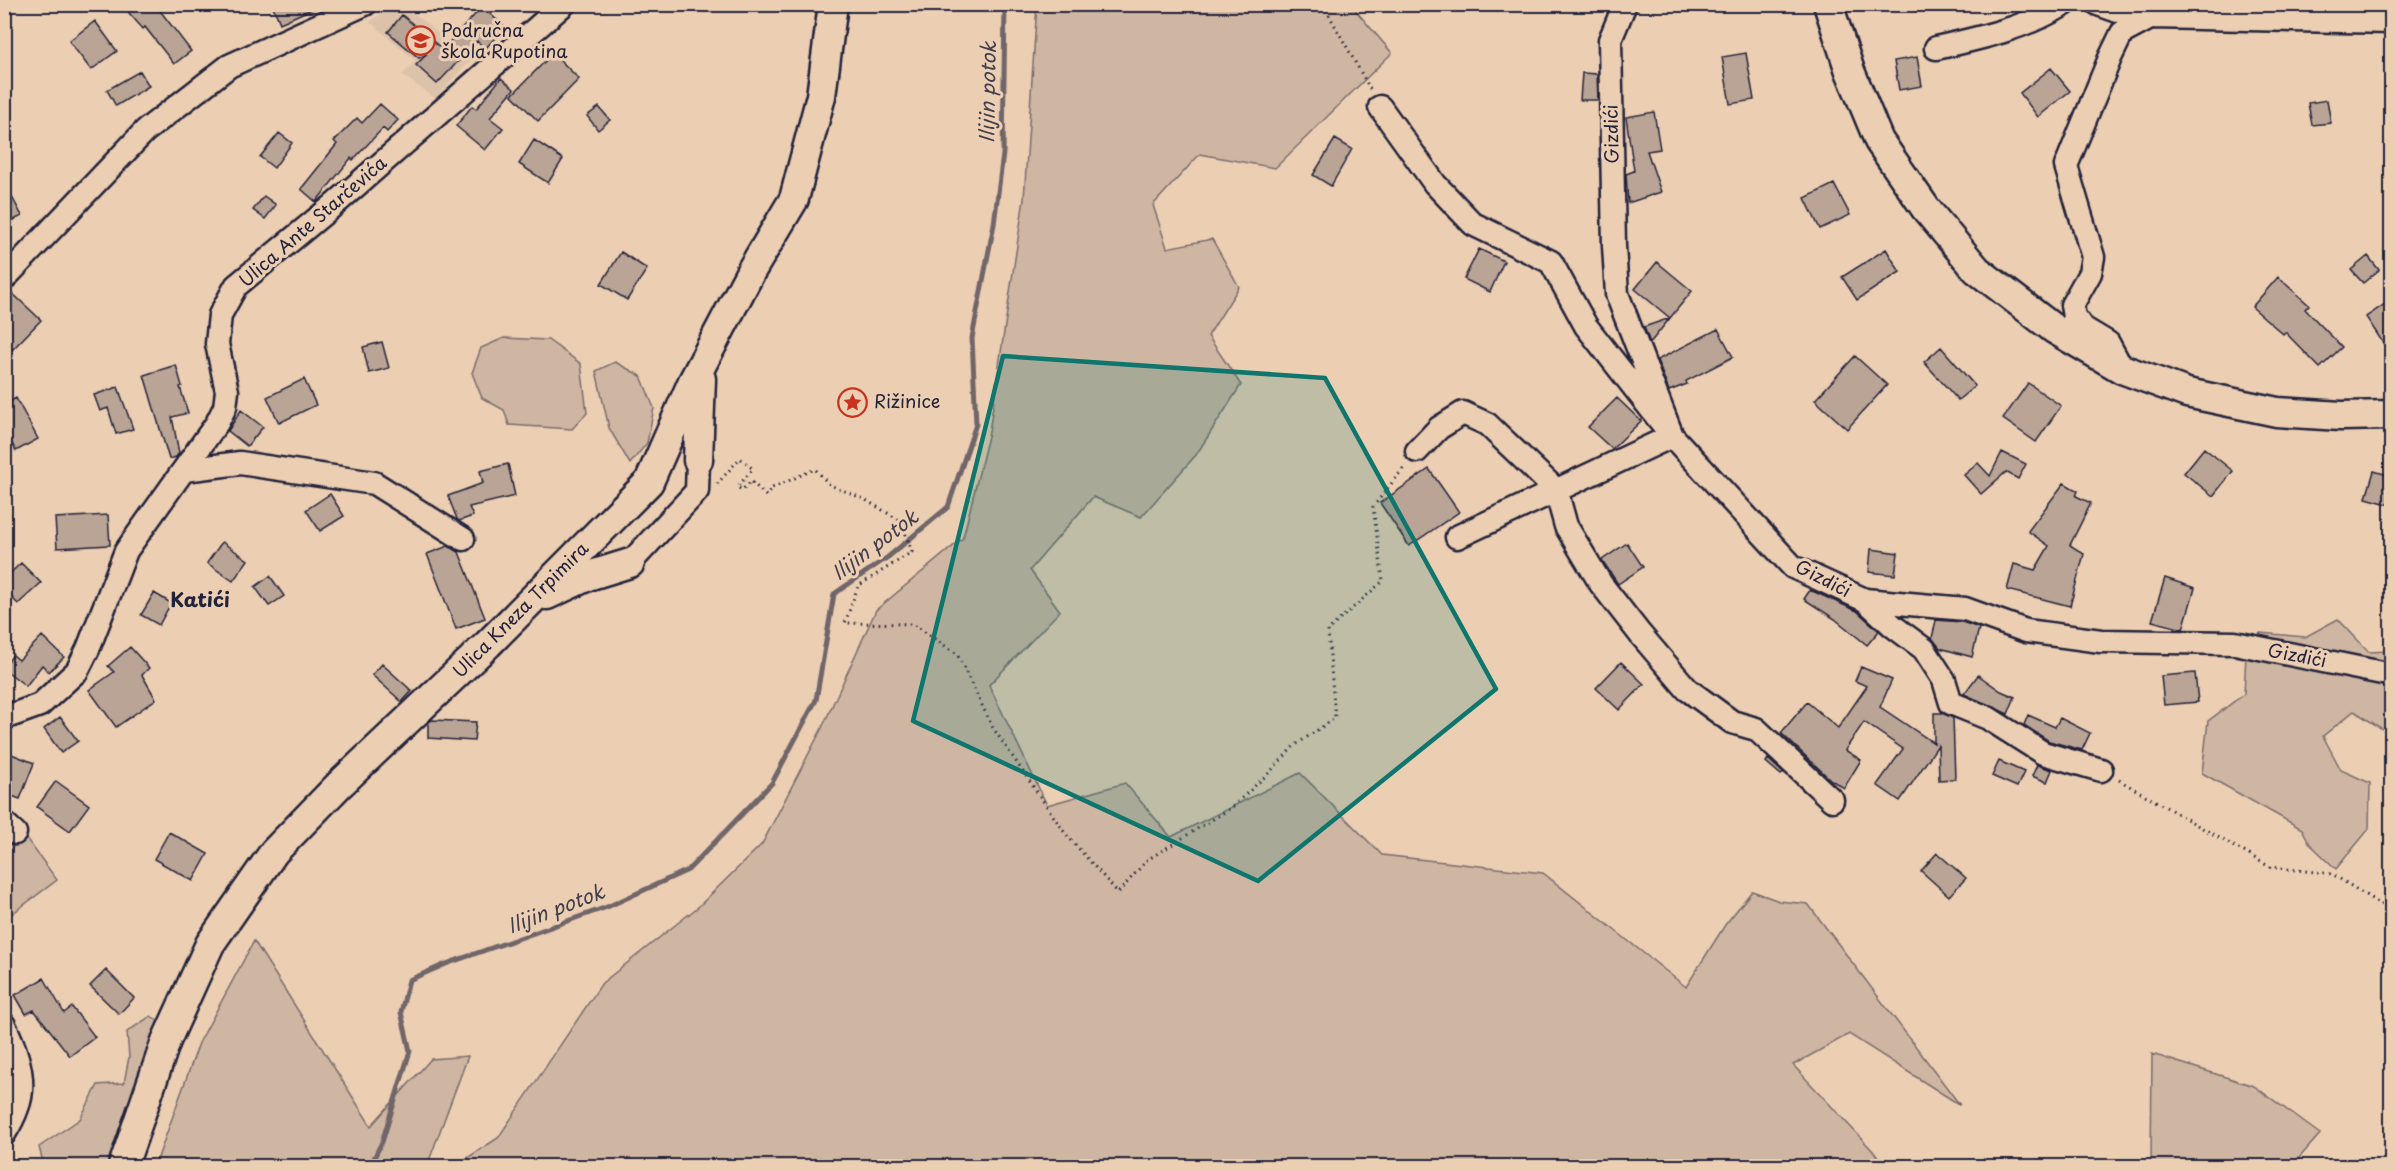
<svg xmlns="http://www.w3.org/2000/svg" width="2396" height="1171" font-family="'Playpen Sans',sans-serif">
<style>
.built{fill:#ddc2aa}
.green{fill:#cfb6a2;stroke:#786c6e;stroke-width:1.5}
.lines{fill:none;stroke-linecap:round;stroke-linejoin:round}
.stream{stroke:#706569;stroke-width:5}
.building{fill:#baa495;stroke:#22223b;stroke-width:1.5}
.minor-casing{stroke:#22223b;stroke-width:27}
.major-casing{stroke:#22223b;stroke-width:33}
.path{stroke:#22223b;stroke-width:3;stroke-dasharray:1.5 4.5;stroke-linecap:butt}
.minor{stroke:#eccfb3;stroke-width:22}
.major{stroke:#eccfb3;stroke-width:28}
.marked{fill:#0f766e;fill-opacity:0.2;stroke:#0f766e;stroke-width:4.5;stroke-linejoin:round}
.labels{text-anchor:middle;stroke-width:6;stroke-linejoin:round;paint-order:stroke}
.poi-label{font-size:18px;fill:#22223b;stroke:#eccfb3;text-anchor:start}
.street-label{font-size:18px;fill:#22223b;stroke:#eccfb3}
.water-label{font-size:20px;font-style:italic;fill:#423e4e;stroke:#eccfb3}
.neighbourhood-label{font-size:20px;font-weight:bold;fill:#22223b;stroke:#eccfb3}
</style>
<rect width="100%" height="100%" fill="#eccfb3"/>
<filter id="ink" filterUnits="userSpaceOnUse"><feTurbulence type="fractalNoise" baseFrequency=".0167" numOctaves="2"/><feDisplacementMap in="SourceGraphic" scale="12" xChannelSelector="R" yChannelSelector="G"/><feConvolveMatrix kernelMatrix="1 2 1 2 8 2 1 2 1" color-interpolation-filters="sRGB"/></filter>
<g filter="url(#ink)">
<path class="built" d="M393 5H404L471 60 435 98 402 75 416 61 370 22Z"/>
<path class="green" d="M1037 4 1351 5 1392 53 1275 168 1200 154 1153 205 1167 248 1212 239 1239 287 1208 336 1241 385 1196 455 1141 517 1093 497 1030 570 1060 611 989 685 1047 805 1125 783 1171 837 1300 773 1382 855 1543 873 1686 987 1725 925 1752 891 1779 901 1808 904 1960 1105 1849 1034 1793 1065 1887 1166H455L498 1138 602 983 698 907 762 844 822 728 876 610 963 538 989 432 1024 199Z
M504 338 548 340 581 364 587 413 572 429 509 425 504 410 482 398 472 373 481 348Z
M615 362 641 376 654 408 647 443 630 464 609 428 596 371Z
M2338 619 2369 652 2391 651 2392 730 2390 734 2354 711 2323 736 2341 770 2370 783 2369 829 2336 869 2310 844 2302 829 2202 773 2208 721 2244 694 2246 654 2260 633 2305 637Z
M26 838 57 880 5 919 4 853Z
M254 941 371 1126 431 1059 468 1056 427 1166H155L199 1043Z
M151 1016 163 1024 114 1154 106 1166H44L39 1147 80 1119 98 1085 124 1083 129 1057 127 1032Z
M2152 1054 2254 1086 2320 1134 2292 1166H2151Z"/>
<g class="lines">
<path class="stream" d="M370 1166 382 1142 410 1051 401 1012 409 980 446 964 607 907 688 870 772 783 816 700 834 594 888 557 948 507 976 424 972 338 994 224 1003 154 1005 4"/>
</g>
<path class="building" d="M138 4H155L191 51 174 64 145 27 143 29 129 13Z
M272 4H323L280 23Z
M482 7 505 27 485 49 477 41 437 84 416 65 427 54 419 58 388 32 402 15 441 48H444Z
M95 21 117 51 91 70 69 41Z
M553 53 579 79 538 121 512 95Z
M1746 53 1754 100 1730 104 1722 57Z
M1917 57 1922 86 1899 90 1894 61Z
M2051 68 2070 91 2038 117 2020 93Z
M140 71 149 86 116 106 107 90Z
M1582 73 1597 74 1598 100H1580Z
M501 78 514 89 490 118 503 128 485 150 456 126 472 106 476 109Z
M2327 100 2331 123 2312 125 2308 103Z
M380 104 398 120 387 132 383 128 353 160 351 158 316 202 301 189 337 144 334 141 357 118 362 123Z
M599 107 610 120 598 130 587 116Z
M1654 112 1660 149 1647 151 1661 192 1628 203 1626 174 1634 171 1626 117Z
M279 133 292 143 274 168 260 157Z
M1335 139 1352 149 1331 186 1313 175Z
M534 140 563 159 548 183 519 164Z
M4 182 22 216 4 225Z
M1834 184 1850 215 1820 229 1805 198Z
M264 196 276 205 265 219 253 210Z
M1479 249 1504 261 1490 292 1464 279Z
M1886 249 1900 272 1857 300 1842 277Z
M621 252 647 269 627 300 601 284Z
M2368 256 2379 270 2363 283 2351 270Z
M1657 262 1692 291 1670 318 1635 289Z
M2278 277 2309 305 2305 309 2342 347 2320 368 2285 332 2283 334 2252 307Z
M10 291 41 320 12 350 4 343V292Z
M2391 300V355L2366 317Z
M1670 318 1650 343 1644 327Z
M1718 329 1733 357 1686 381 1687 384 1669 391 1657 360Z
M382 342 389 368 369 373 363 347Z
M1941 347 1975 386 1958 400 1924 362Z
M1855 356 1887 385 1847 429 1815 400Z
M176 365 182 386 180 387 188 413 172 417 179 453 176 457 169 459 144 375Z
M304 379 316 405 279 423 267 397Z
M2028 383 2061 406 2036 442 2003 419Z
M118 387 133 429 116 434 108 408 100 411 94 395Z
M16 398 38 439 16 451 4 429V405Z
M1617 398 1641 421 1612 449 1588 427Z
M241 410 263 427 247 446 228 431Z
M2204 448 2233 471 2213 496 2184 473Z
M2002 452 2026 464 2018 479 2006 472 1981 494 1964 475 1978 463 1990 476Z
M508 464 515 496 469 507 473 516 459 521 457 519 448 496 483 483 480 471Z
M1429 469 1459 512 1409 546 1380 503Z
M2374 471 2391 476V505L2366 498Z
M2064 483 2078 491 2076 496 2091 503 2070 545 2084 554 2070 606 2007 590 2014 564 2035 570 2049 546 2028 531Z
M330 494 344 516 320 531 306 510Z
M108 515 110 545 57 548 55 518Z
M222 542 248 560 233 581 207 563Z
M1627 543 1643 567 1618 584 1602 560Z
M448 546 459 552 485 618 456 629 427 554Z
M1871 549 1898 553 1895 575 1869 572Z
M21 563 41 583 18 604 4 590V579Z
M270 576 284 596 269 606 255 587Z
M2165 578 2195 588 2183 629 2152 621Z
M1810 590 1857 611 1879 631 1867 645 1835 619 1804 599Z
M154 593 171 603 159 625 141 615Z
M1936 620 1962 622 1979 628 1972 657 1940 648 1932 638Z
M42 636 64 657 49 672 42 665 26 686 4 669V666L13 655 19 660Z
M130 647 149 668 142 675 156 699 116 727 89 690 114 672 108 666Z
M1621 662 1644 684 1619 710 1596 688Z
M382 664 412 691 402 702 372 675Z
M1861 667 1892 680 1880 707 1934 743V713H1942L1953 718 1955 779 1939 780 1938 745 1900 801 1877 785 1903 749 1864 722 1845 750 1861 760 1844 788 1831 780 1781 733 1807 702 1838 728 1867 686 1855 681Z
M2195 673 2198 702 2164 705 2161 676Z
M1978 675 2001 691 2015 697 2008 714 1964 694Z
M2028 715 2055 727 2060 718 2090 733 2082 750 2049 741 2024 725Z
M60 717 78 741 61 753 44 729Z
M432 720 476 722 474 741 428 738V723Z
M4 751 34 763 20 799 4 793Z
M1768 759 1783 773 1781 775 1766 762Z
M1999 761 2024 772 2017 787 1992 776Z
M2037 765 2052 770 2047 782 2032 776Z
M56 781 89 805 70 831 37 807Z
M169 832 208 854 193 881 154 859Z
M1937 853 1966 878 1949 896 1921 871Z
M106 970 134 998 119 1014 90 986Z
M44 978 64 1013 72 1007 95 1037 70 1056 34 1010 26 1014 15 995Z"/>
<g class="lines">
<defs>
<path id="minor" d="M1625 4 1610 40 1614 246 1617 294 1672 436 1793 567 1865 600 1965 609 2026 631 2101 641 2235 643 2392 675
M2098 4 2118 11 2152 17 2392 22
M1936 48C1981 38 2025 28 2065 4
M1380 107 1435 184 1473 224 1551 262 1586 326 1672 436 1457 537
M4 279 145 131 229 66 365 4
M2122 369 2108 343 2083 328 2074 317 2072 305 2090 273 2093 257 2066 166 2110 58 2122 33 2152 17
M1417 451 1439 428 1463 413 1487 424 1556 490 1566 526 1601 584 1640 634 1687 689 1732 722 1756 729 1832 800
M184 470 240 463 374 483 463 539
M630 563 697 491 698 460
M1865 600 1893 626 1924 649 1944 680 1951 703 1988 718 2043 753 2101 770
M4 718 40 705 77 671 88 649 126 551 217 423 225 407 227 391 217 344 220 315 236 286 335 204 564 4
M4 823 15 833
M4 1025C16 1049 28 1081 17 1108 14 1117 9 1126 4 1134"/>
<path id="major" d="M1828 4 1850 71 1879 141 1926 209 1977 270 2054 329 2122 369 2187 393 2277 412 2341 416 2392 415
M698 460 701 379
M547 595 588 576 630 563
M123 1166 166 1041 210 944 274 852 339 785 488 644 649 482 692 383 751 271 794 199 821 96 833 4"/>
</defs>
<use href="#minor" class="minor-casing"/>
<use href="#major" class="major-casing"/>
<path class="path" d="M1323 4 1370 89
M717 484 740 458 753 469 737 487 742 490 751 481 766 496 772 488 815 469 830 485 864 499 901 521 912 552 858 586 845 623 913 624 957 654 993 728 1065 833 1118 893 1147 860 1231 808 1271 771 1294 746 1335 718 1328 630 1383 581 1373 507 1406 465
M2119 780 2270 867 2332 874 2383 906 2392 923"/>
<use href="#minor" class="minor"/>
<use href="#major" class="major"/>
</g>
</g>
<path class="marked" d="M1003 356 1325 378 1496 689 1258 881 913 721Z"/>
<defs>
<symbol id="school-ring" viewBox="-11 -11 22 22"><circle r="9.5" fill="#eccfb3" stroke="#c8321e" stroke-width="1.5"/><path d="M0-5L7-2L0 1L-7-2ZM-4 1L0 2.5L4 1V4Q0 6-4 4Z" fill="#c8321e"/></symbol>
<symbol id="sight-ring" viewBox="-11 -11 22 22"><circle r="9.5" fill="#eccfb3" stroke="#c8321e" stroke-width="1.5"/><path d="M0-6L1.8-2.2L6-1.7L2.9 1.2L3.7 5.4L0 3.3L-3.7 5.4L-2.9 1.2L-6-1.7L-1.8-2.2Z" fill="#c8321e"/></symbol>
</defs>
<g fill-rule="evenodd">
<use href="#school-ring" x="404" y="24" width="33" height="33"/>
<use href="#sight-ring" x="836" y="386" width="33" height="33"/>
</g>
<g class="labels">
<g class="poi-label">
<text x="441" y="37">Područna<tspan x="441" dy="21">škola Rupotina</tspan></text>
<text x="874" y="408">Rižinice</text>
</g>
<g class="street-label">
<text transform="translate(1612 134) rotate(-91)" y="6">Gizdići</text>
<text transform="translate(313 222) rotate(-41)" y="6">Ulica Ante Starčevića</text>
<text transform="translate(1823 579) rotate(27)" y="6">Gizdići</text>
<text transform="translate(521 610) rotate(-45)" y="6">Ulica Kneza Trpimira</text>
<text transform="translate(2297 656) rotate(11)" y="6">Gizdići</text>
</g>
<g class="water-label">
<text transform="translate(988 92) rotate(-89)" y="7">Ilijin potok</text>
<text transform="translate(875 545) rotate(-37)" y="7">Ilijin potok</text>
<text transform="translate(556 909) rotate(-21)" y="7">Ilijin potok</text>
</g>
<g class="neighbourhood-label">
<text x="200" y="607">Katići</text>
</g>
</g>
<rect width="2396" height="1171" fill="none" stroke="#eccfb3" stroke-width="24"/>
<rect x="12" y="12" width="2372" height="1147" fill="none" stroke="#22223b" stroke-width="2" filter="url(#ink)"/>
</svg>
